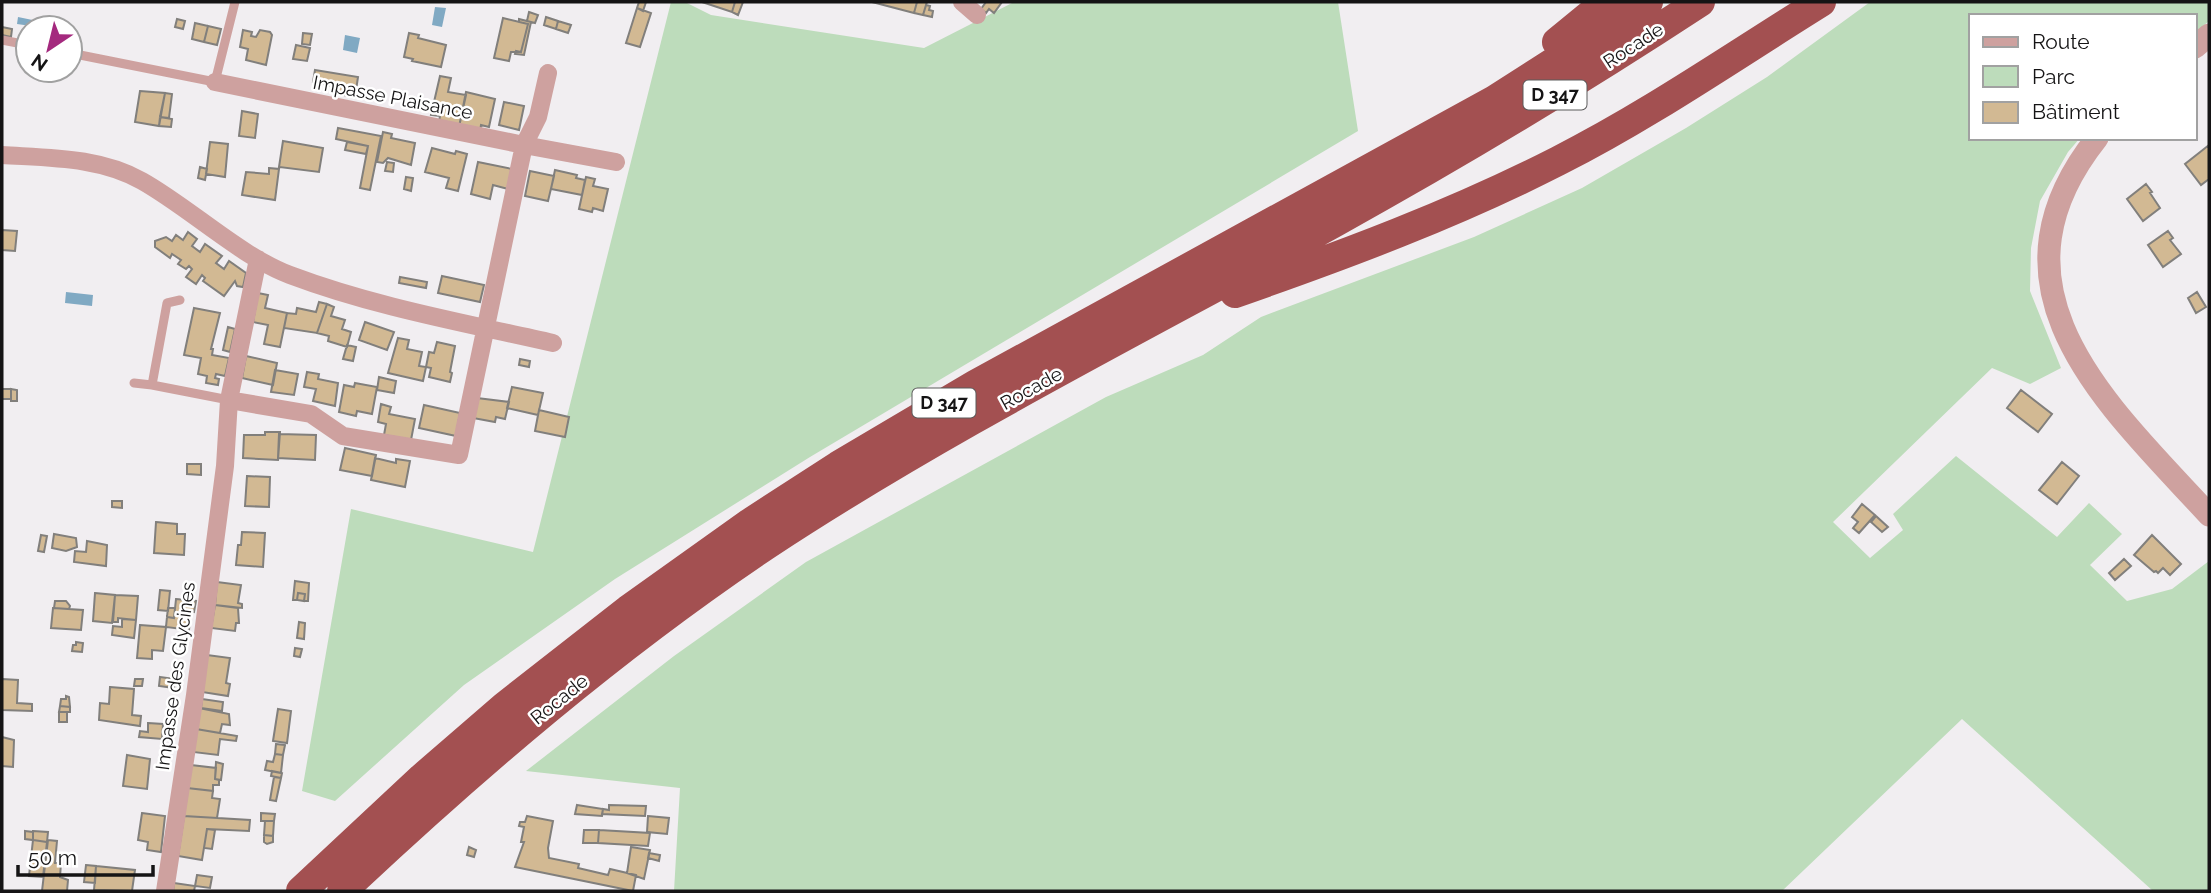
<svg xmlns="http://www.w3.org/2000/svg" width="2211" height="893" font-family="Raleway,sans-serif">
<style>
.green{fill:#bddcbb}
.water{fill:#80a9c3}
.building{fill:#d2b993;stroke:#817f7c;stroke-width:2}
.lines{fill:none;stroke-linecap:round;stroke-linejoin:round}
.service{stroke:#cea19f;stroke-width:9}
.minor{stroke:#cea19f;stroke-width:18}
.tertiary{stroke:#cea19f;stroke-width:23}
.trunk{stroke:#a35051;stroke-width:30}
.labels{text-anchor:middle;stroke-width:5;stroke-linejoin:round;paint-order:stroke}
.shield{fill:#fff;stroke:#5b5a5b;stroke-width:2}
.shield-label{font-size:18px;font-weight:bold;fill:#151415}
.street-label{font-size:19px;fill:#151415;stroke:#fff}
</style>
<rect width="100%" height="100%" fill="#f1eef1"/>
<path class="green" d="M671 2H685L711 15 924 48 1014 2H1338L1358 131 810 457 615 579 464 685 335 801 302 791 351 509 533 552Z
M1870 2H2209V21L2195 33V16H1971V138H2080L2068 152 2040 201 2031 248 2030 291 2061 368 2030 384 1992 368 1833 522 1870 558 1903 530 1893 514 1956 456 2057 537 2089 503 2122 534 2090 565 2127 601 2172 589 2209 561V891H2153L1962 719 1782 891H674L680 788 526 771 674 656 806 562 1106 397 1203 355 1261 317 1474 237 1582 188 1686 128 1767 77Z"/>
<path class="water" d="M435 7 446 8 442 27 432 25Z
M18 17 47 23 45 28 17 24Z
M345 35 360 38 357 53 343 50Z
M66 292 93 295 92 306 65 303Z"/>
<path class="building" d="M639 2H646L643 11 637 8Z
M702 2H735L732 12Z
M735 2H743L738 15 732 12Z
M872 2H917L914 13Z
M917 2H927L923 15 914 13Z
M986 2H1002L994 13 989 9 986 13 981 9Z
M926 5 930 6 929 10 933 11 932 17 923 15Z
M637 8 651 13 640 47 626 43Z
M529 12 538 15 535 23 527 21Z
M546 17 558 21 556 29 544 25Z
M503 18 528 24 521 52H511L509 61 494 58Z
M177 19 185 21 183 29 175 27Z
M519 19 531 22 524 55 515 54 516 51 521 52 528 24 519 22Z
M558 21 571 25 568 33 556 29Z
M195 23 208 26 204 42 192 39Z
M208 26 221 29 217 45 204 42Z
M2 27 12 29 11 37 2 35Z
M243 30 252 32 251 36 256 37 260 30 270 32 272 35 266 65 246 60 248 49 240 47Z
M303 33 312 34 310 45 302 44Z
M409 33 419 35 418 38 446 45 441 67 412 61 413 59 404 57Z
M296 45 310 48 307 61 293 59Z
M315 70 358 77 355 97 332 93 333 86 313 82Z
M440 76 451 78 448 92 466 95 459 127 439 122 440 116 431 115Z
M140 91 165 93 159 126 135 122Z
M466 92 495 99 489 127 481 125 480 131 459 127Z
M165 93 172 94 169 118 160 117Z
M504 102 524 106 519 130 499 125Z
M242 111 258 114 255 138 239 136Z
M160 117 172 119 171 127 159 126Z
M338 128 381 136 370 190 360 188 368 146 336 139Z
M383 132 392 134 391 138 415 143 411 165 388 158 383 163 377 162Z
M283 141 323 148 319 172 279 167Z
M210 142 228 144 225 177 206 174Z
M347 142 368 146 366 154 345 150Z
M2209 145V179L2201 185 2185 164Z
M432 148 455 154 456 151 467 154 458 191 446 188 449 178 425 172Z
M387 162 394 163 393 172 385 171Z
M478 162 512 169 508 189 493 185 490 199 471 194Z
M200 167 207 169 205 180 198 178Z
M269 168 279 169 275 200 242 195 246 172 269 174Z
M555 170 577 175 576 178 585 180 582 195 551 189Z
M530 171 554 176 548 201 525 196Z
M406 177 413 178 411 191 404 189Z
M586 177 595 179 593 186 608 189 603 211 593 208 592 212 579 209Z
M2146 184 2152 192 2150 193 2160 208 2143 221 2127 199Z
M2 230 17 231 15 251 2 250Z
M2168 231 2173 238 2170 240 2181 254 2163 267 2148 245Z
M188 232 197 239 192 246 200 252 205 244 222 256 216 263 224 269 229 261 246 273 243 287 237 286 235 281 224 296 203 281 205 278 202 275 196 284 186 277 192 269 189 266 186 269 178 264 181 260 172 254 170 258 155 247V241L166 237 172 241 176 235 183 240Z
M442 276 484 285 480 302 438 293Z
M400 277 427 282 426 288 399 283Z
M2197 292 2206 307 2196 313 2188 298Z
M258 293 268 295 265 308 287 313 280 347 264 344 268 325 253 322Z
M319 302 327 304 317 333 284 328 287 313 296 314 297 308 316 312Z
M327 304 334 307 331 316 345 320 342 329 351 332 347 347 328 341 329 336 317 333Z
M194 308 220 313 211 349H213L212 355 229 358 225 376 216 374 215 378 219 379 218 385 206 383 207 376 198 374 201 358 184 355Z
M365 322 394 332 387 350 359 340Z
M228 327 235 329 230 352 223 350Z
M398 338 409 340 407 349 422 352 419 366 426 367 423 381 388 373Z
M437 342 455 346 450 372 452 373 450 382 429 377 431 368 426 367 429 352 434 353Z
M347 345 356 347 353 361 343 359Z
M246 356 277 363 273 385 242 378Z
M520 359 530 361 529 367 519 365Z
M275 370 298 374 294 395 271 392Z
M307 372 319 374 318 379 338 383 335 406 313 401 316 389 304 387Z
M379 377 396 381 394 393 377 390Z
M355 383 377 387 372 414 357 411 356 416 339 412 344 385 354 387Z
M512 387 543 393 538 415 507 408Z
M2 389H11V399H2Z
M11 389 17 390V401H11Z
M2021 390 2052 414 2038 432 2007 408Z
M477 398 509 402 505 419 496 417 495 422 473 418Z
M381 404 391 407 389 414 415 419 411 440 384 435 386 424 378 422Z
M424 405 460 413 456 436 419 428Z
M539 410 569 417 565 437 535 431Z
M265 432H280L278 460 243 458 244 435H265Z
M279 434 316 435 315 460 278 458Z
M345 448 376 455 372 476 340 470Z
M375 458 396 463V459L410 461 405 487 371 480Z
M2062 462 2079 476 2057 504 2039 490Z
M187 464H201V475L187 474Z
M247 476 270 477 269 507 245 506Z
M112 501H122V508L112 507Z
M1862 504 1875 515 1859 533 1853 528 1858 522 1852 517Z
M1876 516 1888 527 1882 532 1871 522Z
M156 522 177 524V534H185L184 555 154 553Z
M242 532 265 533 263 567 236 565 238 545H241Z
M54 534 76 538 77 547 66 551 52 548Z
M41 535 47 536 44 552 38 551Z
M2152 535 2181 564 2170 575 2163 568 2158 573 2156 571 2154 572 2134 555Z
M87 541 107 545 106 566 74 562 75 551 86 552Z
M2124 559 2131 566 2115 580 2109 573Z
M295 581 309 583 308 601H304L305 594 298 593 297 600H293Z
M217 582 241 585 238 603 242 604V608L215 605Z
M160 590 170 591 168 611 158 610Z
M95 593 115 595 112 623 93 621Z
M298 593 305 594 304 601 297 600Z
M115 595 138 596 136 620 118 618V622H113Z
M176 599 196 601 194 612 191 611 189 630 166 627 167 617 174 618Z
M55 601H66L70 606 69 609 54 608Z
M215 605 238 608 239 623H236L235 631 211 628Z
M53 608 83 610 81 630 51 628Z
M168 608H175L174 618 167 617Z
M122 619 136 620 134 638 112 635 113 626 122 627Z
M299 622 305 623 304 639 297 638Z
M140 625 166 627 163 651 152 650V659L137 658Z
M76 642 83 643 82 652 72 651 73 645H76Z
M295 648 302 649 300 657 294 656Z
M207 655 230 658 226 683 230 684 228 696 202 692Z
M160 677 175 679 174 688 159 686Z
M2 679 18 680 17 703 32 704V711L2 710Z
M135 679H143L142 686H134Z
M110 687 134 689 132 715 141 716 140 726 99 720 100 703 109 704Z
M66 696 69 697 70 707 60 706 61 699H66Z
M202 699 223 702 222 711 201 708Z
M60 706 70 707V712H59Z
M199 708 229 714 230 725 222 724 220 733 196 729Z
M278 709 291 711 287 743 273 741Z
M59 712H67V722H59Z
M148 723 163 724 162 739 139 737 140 731 148 732Z
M196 729 237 736 236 741 220 739 218 755 193 752Z
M2 737 14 740 13 767 2 766Z
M276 744 285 745 283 755 275 754Z
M275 754 283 755 281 773 265 770 267 761 273 762Z
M127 755 150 759 147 789 123 786Z
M216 762 223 764 221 780 215 779Z
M191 765 216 768 215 779 219 780V785H213V791L187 788Z
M272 771 282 773 281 778 271 776Z
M274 777 281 778 276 801 270 800Z
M187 788 213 791 212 798 220 799 217 818 184 816Z
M577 805 603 809 602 816 575 814Z
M609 805 646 806 645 816 602 814 603 809 609 810Z
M142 813 165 816 161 852 147 850 148 842 138 840Z
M261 813 275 814 274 821H261Z
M184 816 250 820 249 831 207 829 202 860 178 856Z
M527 816 553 821 548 848 549 858 579 864 578 868 608 875 610 869 636 875 633 891 515 867 524 842H521L524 827 519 826 520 822H525Z
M648 816 669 818 667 834 647 832Z
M265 821H274L273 836 264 835Z
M207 829 215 830 212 849 204 848Z
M584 830H599L598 843H583Z
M599 830 650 833 648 846 598 843Z
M25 831 33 832V840L25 839Z
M33 831 48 832 47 842 33 840Z
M264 835 273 836V842L267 844 264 842Z
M33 840 47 842 43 877 29 876Z
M48 840 57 841 55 863H61L60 877 68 880 67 891H42Z
M469 847 476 850 474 857 467 855Z
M631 847 650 850 644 879 627 873Z
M649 853 660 855 659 861 648 858Z
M86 865 96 866 95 883 84 882Z
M96 866 135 870 132 891 94 890Z
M197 875 212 877 210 888 195 886Z
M174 883 195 886 194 891H173Z"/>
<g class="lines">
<path class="service" d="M2 40 28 45
M70 53 215 82 235 2
M180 300 167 303 152 385 229 400
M134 383 152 385"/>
<path class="minor" d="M962 2 977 15
M548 73 538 117 524 145 616 162
M215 82 524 145 459 455 343 436 311 414 229 400
M2 155C49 158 100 157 142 181 190 208 240 256 290 275 375 307 465 323 553 343
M165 891 195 695 225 466 229 400 258 259"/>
<path class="tertiary" d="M2195 47 2209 35
M2097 138C1976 290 2109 406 2209 515"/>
<path class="trunk" d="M1557 42 1606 2
M1235 293C1344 255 1454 214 1558 161 1649 115 1734 56 1821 2
M301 891 422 778 504 707 628 610 750 523 838 466 975 385 1495 100 1648 2
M342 891C475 766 614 647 766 545 948 425 1145 327 1335 222 1460 153 1581 80 1700 2"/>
</g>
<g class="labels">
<g class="shield">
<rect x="1523.5" y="80.5" width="63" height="29" rx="5"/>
<rect x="912.5" y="388.5" width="63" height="29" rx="5"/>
</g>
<g class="shield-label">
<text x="1555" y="101">D 347</text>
<text x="944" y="409">D 347</text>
</g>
<g class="street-label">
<text transform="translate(1633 45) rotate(-33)" y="7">Rocade</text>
<text transform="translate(393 97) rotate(11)" y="7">Impasse Plaisance</text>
<text transform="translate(1031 388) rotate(-29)" y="7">Rocade</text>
<text transform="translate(175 676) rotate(-82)" y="7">Impasse des Glycines</text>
<text transform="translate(559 699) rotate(-39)" y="7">Rocade</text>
</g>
</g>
<rect width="2211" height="893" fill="none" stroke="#151415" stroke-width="7"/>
<rect x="1969" y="14" width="228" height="126" fill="#ffffff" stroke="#a1a1a1" stroke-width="2"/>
<rect x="1983" y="37" width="35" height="10" fill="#cea19f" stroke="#a1a1a1" stroke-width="2"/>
<text x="2032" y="49" font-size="21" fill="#151415">Route</text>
<rect x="1983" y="66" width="35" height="21" fill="#bddcbb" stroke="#a1a1a1" stroke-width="2"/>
<text x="2032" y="84" font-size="21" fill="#151415">Parc</text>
<rect x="1983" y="102" width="35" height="21" fill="#d2b993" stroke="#a1a1a1" stroke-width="2"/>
<text x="2032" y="119" font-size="21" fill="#151415">Bâtiment</text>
<g transform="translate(49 49) rotate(215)"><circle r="33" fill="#ffffff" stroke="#a1a1a1" stroke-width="2"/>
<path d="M0-5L12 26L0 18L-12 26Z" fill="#a4297e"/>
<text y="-10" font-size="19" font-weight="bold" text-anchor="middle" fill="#151415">N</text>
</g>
<path d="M18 865v10h135v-10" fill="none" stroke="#151415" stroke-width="3.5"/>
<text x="28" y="865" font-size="21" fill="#151415" stroke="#ffffff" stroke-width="5" paint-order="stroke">50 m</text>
</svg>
